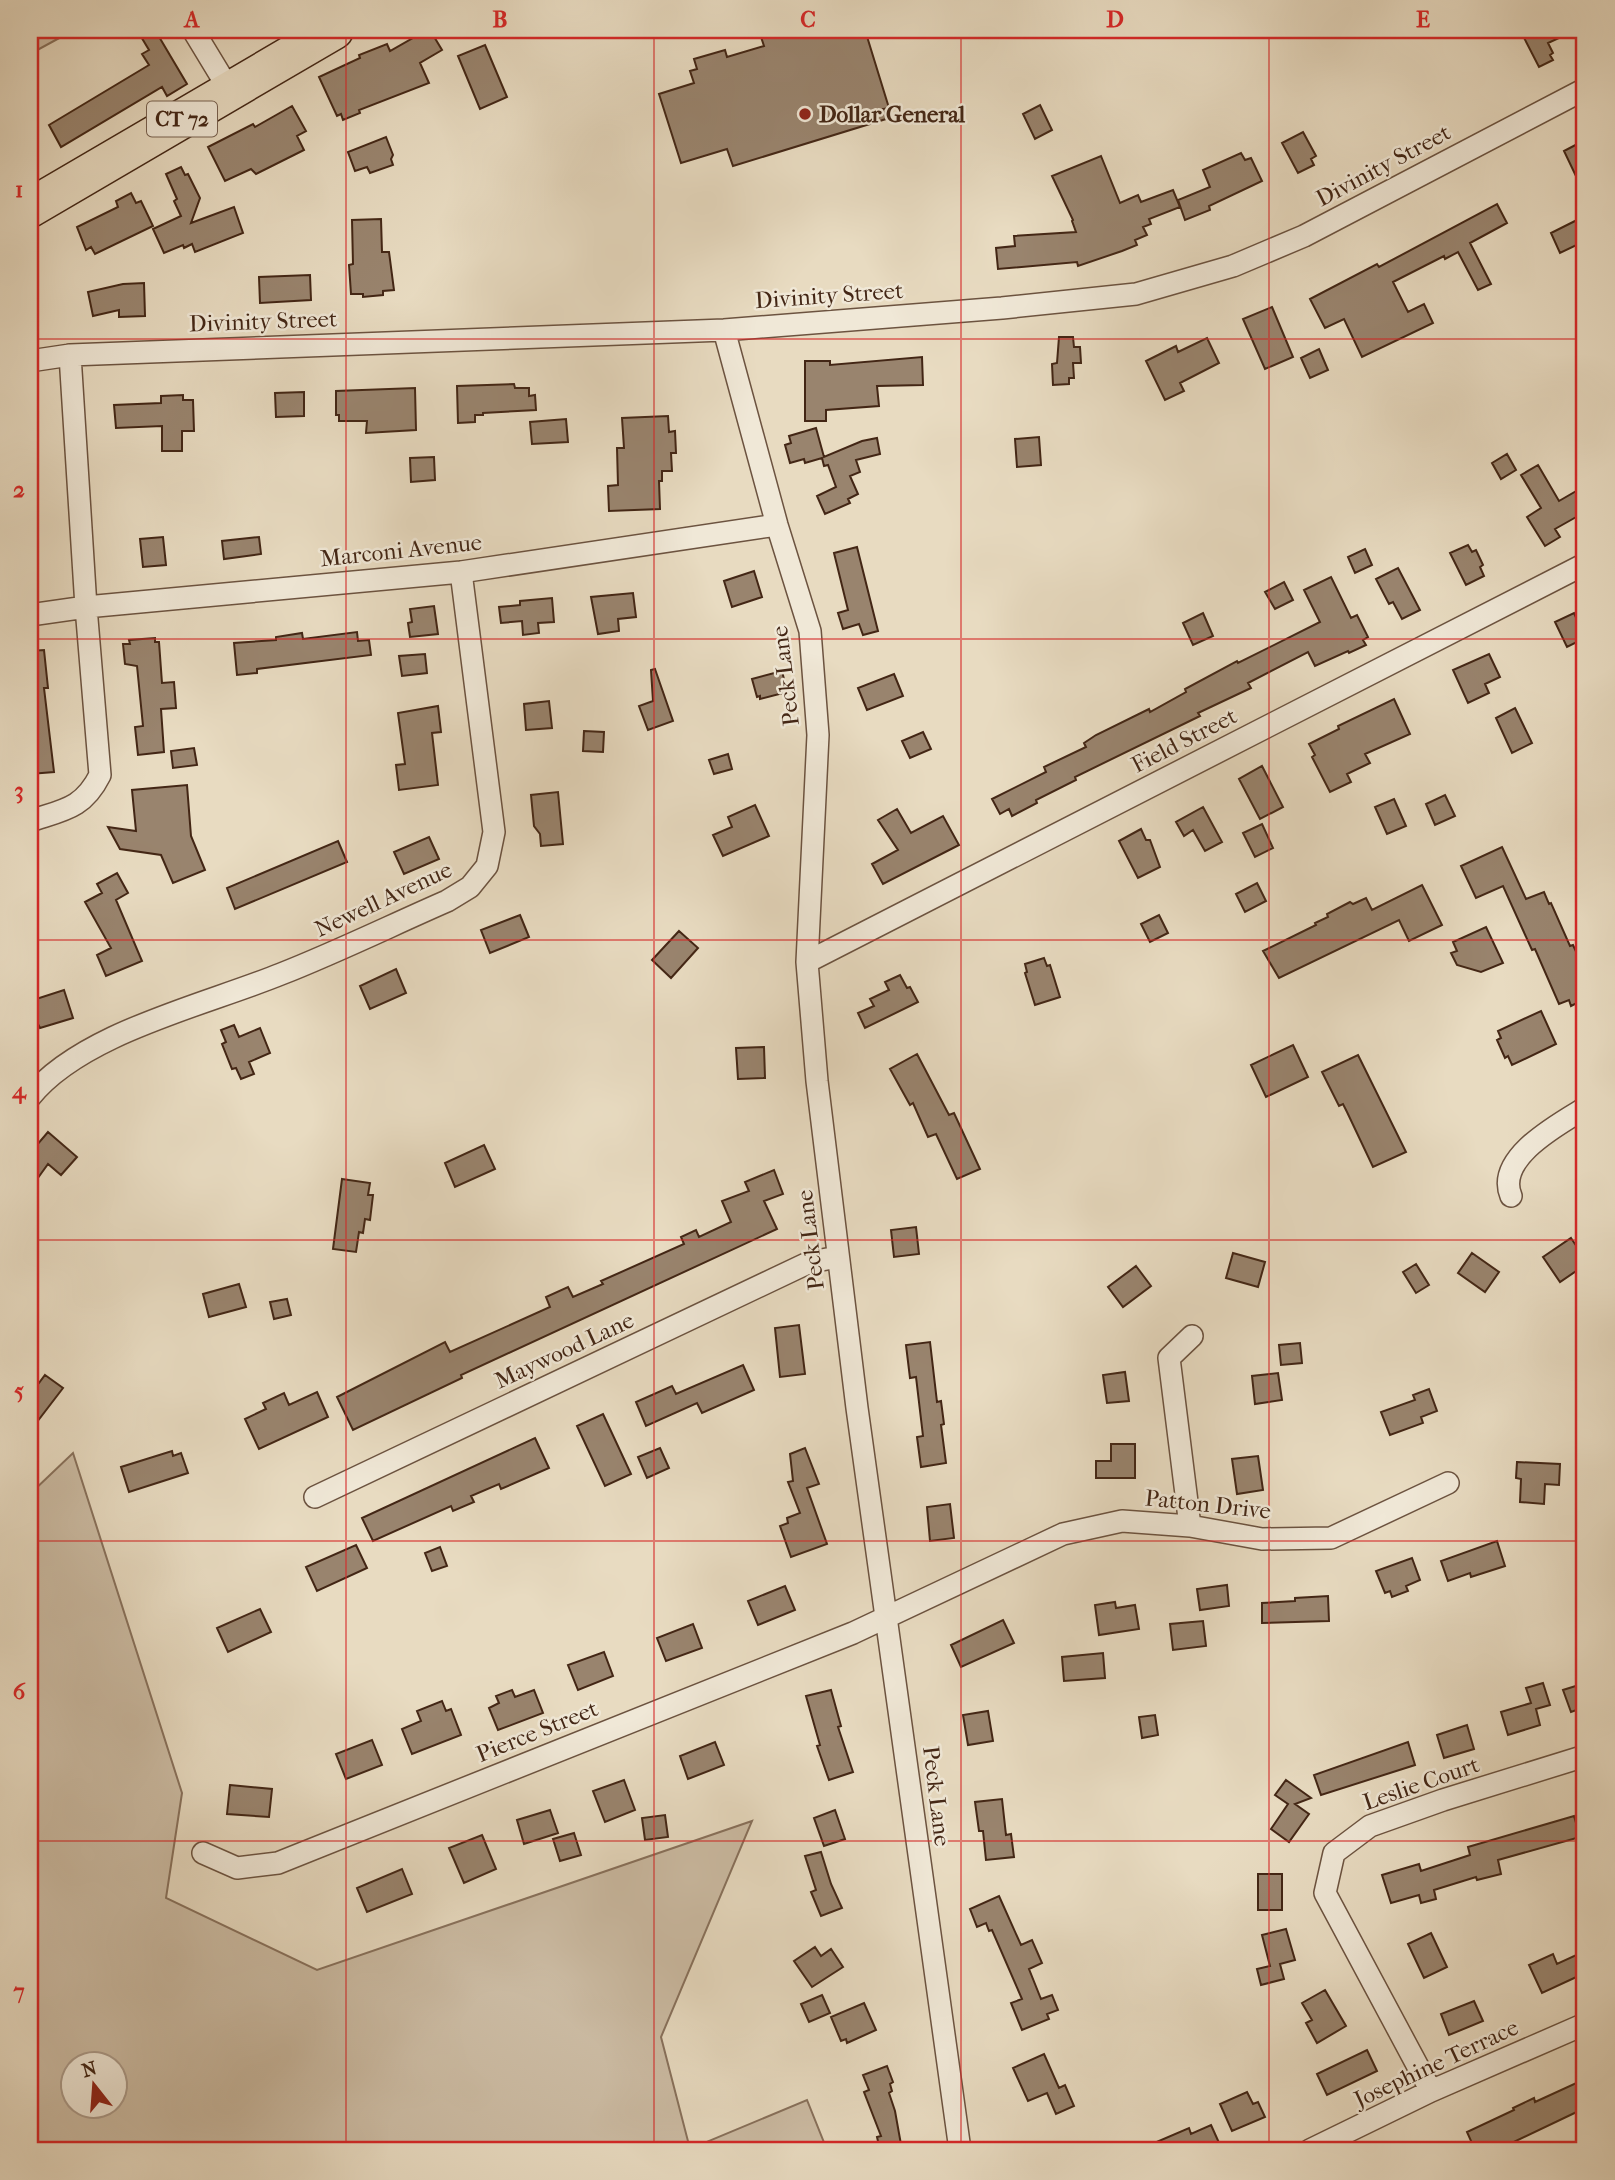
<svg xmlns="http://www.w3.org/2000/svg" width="1615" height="2180" font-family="'IM FELL French Canon',serif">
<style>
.green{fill:#ccbca4;stroke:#88715c;stroke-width:2;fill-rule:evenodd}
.building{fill:#99846e;stroke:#432615;stroke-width:2}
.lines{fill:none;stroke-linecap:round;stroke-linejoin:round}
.street-casing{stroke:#6c5340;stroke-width:24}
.highway-casing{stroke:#432615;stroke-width:41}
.street{stroke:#f0e8d7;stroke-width:21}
.highway{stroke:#e8dbc1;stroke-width:38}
.grid{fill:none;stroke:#d62828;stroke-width:2;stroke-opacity:0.55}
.poi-dot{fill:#8f2418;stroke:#f0e8d7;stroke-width:2.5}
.labels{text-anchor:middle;stroke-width:5;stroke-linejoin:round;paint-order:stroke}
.shield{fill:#f0e8d7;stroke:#77604f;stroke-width:2}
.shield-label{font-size:21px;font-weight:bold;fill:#432615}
.poi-label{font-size:23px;font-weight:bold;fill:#432615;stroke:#f0e8d7;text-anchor:start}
.street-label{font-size:23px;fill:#432615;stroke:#f0e8d7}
.neatline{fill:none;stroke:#d62828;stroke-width:2.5}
.grid-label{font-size:23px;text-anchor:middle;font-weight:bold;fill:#d62828}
</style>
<rect width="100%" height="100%" fill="#e8dbc1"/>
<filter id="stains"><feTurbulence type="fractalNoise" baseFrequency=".00286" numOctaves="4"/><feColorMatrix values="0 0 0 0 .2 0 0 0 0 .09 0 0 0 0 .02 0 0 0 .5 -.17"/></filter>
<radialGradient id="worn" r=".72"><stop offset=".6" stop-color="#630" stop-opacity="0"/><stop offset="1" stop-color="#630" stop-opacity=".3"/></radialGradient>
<path class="green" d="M30 30H74L30 54Z
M73 1453 182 1793 166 1898 317 1970 752 1821 661 2037 690 2149 807 2100 827 2150H30V1494ZM74 2064H116V2106H74Z"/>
<path class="building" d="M137 30H155L187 84 167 96 162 87 61 147 49 125 149 65 142 54 149 50Z
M427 30H430L442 50 420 63 429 83 359 110 360 113 343 120 341 114 337 116 319 77 360 58 359 55 387 44 390 51Z
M783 30H785L788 37 813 30H865L889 108 883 109 886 119 733 166 727 149 681 163 659 94 694 83 690 71 697 69 694 59 725 50 727 57 764 46 761 37Z
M1520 30H1576L1548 43 1553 53 1550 55 1553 60 1539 67Z
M485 45 507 97 480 109 458 56Z
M1040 105 1052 130 1035 139 1023 114Z
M292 106 306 131 297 136 304 150 256 174 251 169 225 181 208 147 253 124 255 127Z
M1303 132 1316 156 1311 159 1314 165 1298 173 1282 143Z
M386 137 393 155 391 159 393 165 370 173 367 167 355 171 348 152Z
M1585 140V195L1564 151Z
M1241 153 1245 160 1251 158 1262 181 1209 206 1210 210 1185 220 1178 200 1210 187 1203 170Z
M1101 156 1120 203 1138 195 1141 202 1173 190 1180 207 1149 219 1151 224 1143 227 1147 235 1135 240 1137 245 1122 251 1078 266 1077 262 998 269 996 248 1015 246 1014 236 1076 232 1072 221 1073 220 1052 176Z
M181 167 185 175 188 174 200 198 191 223 234 207 243 233 195 252 192 244 184 248 183 245 164 253 153 229 181 216 174 201 177 199 166 174Z
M131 193 136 203 141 201 153 226 95 254 91 247 86 250 77 227 118 207 116 201Z
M1497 204 1507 223 1470 243 1491 284 1478 290 1458 252 1445 259 1444 256 1393 282 1408 312 1424 304 1433 323 1362 357 1344 319 1325 328 1310 299 1377 264 1379 267Z
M381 219 382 252H389L394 290 383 291V295L363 297V294H351L349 265 353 264 352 220Z
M1577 220 1585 241 1560 253 1551 233Z
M310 275 311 300 260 303 259 277Z
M144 283 145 316 119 317V310L93 316 88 292 123 284Z
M1272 307 1293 357 1265 369 1243 319Z
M1059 337H1073L1074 347H1080L1081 363H1073L1074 378H1069V384L1053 385 1052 364 1057 363Z
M1207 338 1219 363 1180 383 1184 391 1165 400 1146 361 1176 346 1178 352Z
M1319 349 1328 370 1310 378 1301 358Z
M922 357 923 385 877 386 879 406 826 410V421H805V361H830V365Z
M514 384 515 388H529V396L535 395 536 410 483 413V415H475V422L458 423 457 386Z
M415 388 416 430 366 433 367 421H339V415H336V391Z
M304 392V416L276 417 275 393Z
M183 395V400H193L194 431H182V451H162V426L116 428 114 405 161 403V396Z
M668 416 669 432 675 431 676 453H671L672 471H662V481H659L660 509 609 511 608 486 618 485 617 448H624L622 418Z
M566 419 568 442 532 444 530 422Z
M816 428 824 457 862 441 877 438 880 454 856 460 860 472 850 476 858 494 848 499 850 503 825 514 817 496 836 487 828 465 824 466 822 458 805 463 804 459 790 463 785 445 791 443 789 436Z
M1039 437 1041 465 1017 467 1015 439Z
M1507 454 1516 470 1501 479 1492 463Z
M434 457 435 480 411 482 410 458Z
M1538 465 1559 501 1585 486V512L1555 529 1560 537 1545 546 1527 517 1541 508 1521 475Z
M163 537 166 565 143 567 140 539Z
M259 537 261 554 224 559 222 541Z
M1468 545 1472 552 1476 550 1483 565 1480 567 1484 576 1466 585 1450 553Z
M857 547 878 631 863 635 859 624 843 629 838 613 848 610 834 553Z
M1365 549 1372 565 1355 573 1348 557Z
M1398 568 1420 610 1402 619 1393 602 1389 604 1376 579Z
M754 571 762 597 732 607 724 581Z
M1331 577 1351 618 1357 615 1368 637 1363 640 1366 645 1349 653 1348 651 1315 666 1308 652 1248 683 1251 688 1198 713 1200 716 1075 777 1076 780 1036 800 1037 803 1012 816 1009 809 1000 814 992 799 1046 772 1044 767 1086 747 1084 743 1096 735 1149 709 1150 712 1186 692 1185 689 1237 661 1238 663 1320 622 1304 590Z
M1284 582 1293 600 1275 609 1265 592Z
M633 593 636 617 618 619 619 631 598 634 591 597Z
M552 598 554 622 538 623 539 633 523 635 522 621 501 623 499 607 520 605V601Z
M434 606 438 634 410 637 408 623 412 622 410 609Z
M1203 613 1213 636 1193 645 1183 623Z
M1574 613 1585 638 1567 647 1555 622Z
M357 632 358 641 369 640 371 655 257 669V673L237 675 234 643 276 640V637L302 633 303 639Z
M155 638V642H159L162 683 174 682 176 708 161 709 164 752 138 755 135 727 143 726 137 666 125 664 123 644H130L129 640Z
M44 650 48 688H44L54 772 30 774V651Z
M425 654 427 673 402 676 399 656Z
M1489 654 1500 677 1485 684 1489 693 1468 703 1453 670Z
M655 669 673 721 648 730 639 706 653 701 651 670Z
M782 671 787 692 760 699V696L757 697 752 679Z
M894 674 903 696 867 710 858 688Z
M1394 699 1410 734 1365 754 1370 763 1347 774 1351 782 1330 792 1312 757 1315 755 1309 744 1339 729 1338 726Z
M549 701 552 728 526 730 524 704Z
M438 706 441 732 432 733 438 785 399 790 396 765 405 764 398 713Z
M1515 708 1532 743 1512 753 1496 718Z
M584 731 604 732 603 752 583 751Z
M923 732 931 749 910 758 902 741Z
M194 748 197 765 173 768 171 751Z
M728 754 732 769 714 774 709 760Z
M1262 766 1283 807 1260 819 1239 779Z
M187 785 191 836 205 870 173 883 161 855 120 849 108 827 136 831 132 790Z
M558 792 563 844 541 846 540 834 534 826 531 795Z
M1445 795 1455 816 1435 825 1426 804Z
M1394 799 1406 826 1387 834 1375 807Z
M755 805 769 836 723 856 713 835 732 827 728 817Z
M1203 807 1222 842 1205 851 1193 830 1184 836 1176 822Z
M897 809 911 833 943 816 959 845 883 884 872 864 898 850 878 820Z
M1262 824 1273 848 1255 857 1243 833Z
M1141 829 1146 840H1150L1160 867 1138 878 1119 841Z
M429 837 439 859 404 874 394 852Z
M338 841 347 862 235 909 227 888Z
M1502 847 1526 899 1544 892 1549 904 1551 903 1570 946 1573 945 1585 971V999L1571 1006 1569 1000 1559 1004 1535 949 1532 950 1503 886 1476 898 1461 866Z
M117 873 128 893 116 900 142 961 106 976 97 955 111 948 85 902 102 893 97 884Z
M1257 883 1266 901 1245 912 1236 894Z
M1422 885 1442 925 1409 941 1399 920 1279 978 1263 951 1316 925 1315 923 1328 917 1327 914 1350 902 1353 904 1366 898 1372 910Z
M520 915 529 937 490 953 481 930Z
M1159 915 1168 933 1150 942 1141 924Z
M1486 927 1503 963 1481 972 1457 965 1451 953 1457 951 1453 942Z
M679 931 698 948 671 978 652 960Z
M1044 958 1047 966 1050 965 1060 997 1035 1005 1025 973 1027 972 1025 964Z
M396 969 406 993 370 1009 360 986Z
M900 975 907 988 910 987 918 1002 865 1028 858 1013 874 1006 870 999 889 990 885 982Z
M64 990 73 1018 40 1028 38 1024H30V1001Z
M1541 1011 1556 1044 1512 1065 1508 1056 1505 1058 1497 1040 1501 1038 1498 1031Z
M234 1025 239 1037 260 1028 270 1053 249 1062 254 1074 241 1079 236 1068 232 1069 222 1044 226 1042 221 1030Z
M1293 1045 1308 1077 1266 1097 1251 1065Z
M764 1047 765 1078 738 1079 736 1048Z
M917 1054 949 1115 954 1113 980 1169 957 1179 936 1134 928 1137 913 1103 910 1105 890 1069Z
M1358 1055 1406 1152 1373 1167 1347 1112 1343 1104 1339 1106 1322 1072Z
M48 1132 77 1157 61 1175 48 1164 30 1189V1153Z
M484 1145 495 1169 455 1187 445 1163Z
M774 1170 783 1194 764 1201 777 1229 461 1375 462 1378 353 1430 337 1397 445 1342 450 1352 550 1307 546 1297 568 1287 573 1297 603 1284 601 1281 684 1244 681 1237 696 1230 699 1237 731 1222 722 1201 749 1191 745 1182Z
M342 1179 370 1183 368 1195H373L370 1220 365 1219 363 1233 359 1232 356 1252 333 1249Z
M916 1227 919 1254 894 1257 891 1230Z
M1571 1238 1585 1259V1265L1560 1282 1543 1257Z
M1233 1253 1265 1262 1258 1287 1226 1278Z
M1472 1253 1499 1272 1485 1292 1458 1273Z
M1416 1264 1429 1285 1416 1293 1403 1272Z
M1136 1266 1151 1286 1123 1307 1108 1287Z
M239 1284 246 1307 209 1317 203 1294Z
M287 1299 291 1315 274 1319 270 1302Z
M799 1325 805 1374 780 1377 775 1328Z
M930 1342 937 1402 941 1401 944 1424 941 1425 946 1463 921 1467 917 1437 923 1436 916 1377 910 1378 906 1345Z
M1300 1343 1302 1363 1281 1365 1279 1345Z
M743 1365 754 1390 702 1413 697 1403 646 1426 636 1402 672 1386 676 1394Z
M1125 1372 1129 1401 1107 1403 1103 1375Z
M1278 1373 1282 1400 1255 1404 1252 1376Z
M45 1375 63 1388 30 1431V1395Z
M1429 1389 1437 1411 1421 1417 1423 1423 1390 1435 1381 1412 1415 1400 1413 1395Z
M317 1392 328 1417 259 1449 245 1419 266 1409 263 1403 284 1393 289 1405Z
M603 1414 631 1474 605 1486 577 1426Z
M535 1438 549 1468 501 1489 499 1484 471 1496 474 1502 453 1511 451 1506 373 1541 362 1518Z
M1111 1444H1135V1478H1096V1461H1111Z
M660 1448 669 1468 647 1478 638 1457Z
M805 1448 819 1484 807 1488 827 1544 791 1557 780 1526 788 1523 787 1518 800 1513 788 1482 793 1481 790 1454Z
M172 1451 173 1456 181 1453 188 1473 129 1492 121 1467Z
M1258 1456 1263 1490 1237 1494 1232 1459Z
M1517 1462 1560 1464 1559 1485 1545 1484 1544 1504 1520 1502 1521 1479 1516 1478Z
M950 1504 954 1538 930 1541 927 1507Z
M1497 1541 1505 1566 1471 1577 1470 1573 1448 1581 1441 1561Z
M356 1545 367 1568 317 1591 306 1567Z
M440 1547 447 1566 432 1571 425 1553Z
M1412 1558 1420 1580 1406 1586 1408 1591 1392 1597 1390 1591 1385 1593 1376 1571Z
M1227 1585 1229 1606 1200 1610 1197 1589Z
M785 1586 795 1610 758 1625 748 1601Z
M1328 1596 1329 1621 1262 1623V1603L1295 1601V1598Z
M1115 1602 1116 1608 1135 1605 1139 1629 1099 1635 1095 1605Z
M260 1609 271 1632 228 1652 217 1628Z
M1003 1620 1014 1643 961 1667 951 1645Z
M1203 1621 1206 1646 1173 1650 1170 1624Z
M693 1624 702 1648 666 1661 657 1638Z
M604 1652 613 1676 578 1690 568 1665Z
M1103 1653 1105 1678 1064 1681 1062 1657Z
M1543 1683 1550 1705 1536 1709 1540 1725 1508 1735 1501 1712 1531 1703 1526 1688Z
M1585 1683V1707L1571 1712 1563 1690Z
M512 1690 515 1697 534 1690 543 1713 498 1730 489 1708 499 1703 496 1696Z
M831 1690 841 1726 838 1727 853 1772 829 1780 817 1746 820 1745 806 1696Z
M442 1701 446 1711 451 1709 461 1735 412 1754 402 1729 421 1721 417 1711Z
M988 1711 993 1741 968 1745 963 1715Z
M1155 1715 1158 1735 1142 1738 1139 1717Z
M1467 1725 1474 1749 1444 1758 1437 1735Z
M372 1740 382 1765 346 1779 336 1754Z
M715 1742 724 1765 688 1779 680 1756Z
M1408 1742 1415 1765 1321 1795 1314 1775Z
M624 1780 635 1810 605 1822 593 1791Z
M1286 1780 1311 1798 1295 1804 1309 1814 1289 1842 1271 1829 1288 1804 1275 1795Z
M230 1785 272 1789 269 1817 227 1814Z
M1002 1799 1006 1835 1011 1834 1014 1857 986 1860 983 1831H979L975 1802Z
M550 1810 558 1833 524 1844 517 1820Z
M835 1810 845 1839 824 1846 814 1818Z
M665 1815 668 1837 645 1840 642 1818Z
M1574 1816 1580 1837 1498 1860 1501 1874 1477 1880 1476 1877 1434 1890 1436 1899 1421 1903 1419 1895 1391 1903 1382 1875 1419 1864 1421 1871 1470 1855 1468 1847Z
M574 1833 581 1855 560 1861 553 1839Z
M482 1835 496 1869 464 1883 449 1848Z
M821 1852 831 1884 842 1908 821 1916 811 1892 816 1890 805 1856Z
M402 1869 412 1894 367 1912 357 1888Z
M1258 1874H1282V1910H1258Z
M999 1896 1021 1945 1032 1940 1042 1963 1029 1969 1041 1999 1052 1995 1058 2010 1047 2014 1049 2019 1022 2030 1011 2003 1022 1999 992 1930 989 1931 986 1923 977 1927 970 1909Z
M1286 1929 1295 1960 1280 1964 1284 1979 1261 1985 1257 1969 1270 1966 1262 1935Z
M1431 1933 1447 1967 1424 1978 1408 1944Z
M815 1947 821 1956 831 1949 843 1967 812 1987 794 1961Z
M1585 1951V1973L1542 1993 1529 1965 1553 1954 1557 1964Z
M1325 1990 1346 2026 1317 2043 1306 2023 1312 2020 1302 2003Z
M822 1995 830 2013 809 2022 801 2004Z
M1474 2001 1483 2021 1449 2035 1441 2014Z
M864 2003 876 2030 847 2043 846 2039 841 2041 831 2017Z
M1367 2050 1377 2071 1327 2095 1317 2074Z
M1044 2054 1059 2088 1065 2085 1074 2106 1056 2114 1047 2093 1028 2101 1013 2068Z
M887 2066 893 2082 890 2084 892 2091 889 2093 895 2111 902 2150H880L877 2137 881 2136 864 2092 869 2090 863 2075Z
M1585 2079V2108L1497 2150H1488L1486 2145 1475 2150 1467 2132 1514 2110 1513 2108 1534 2098 1535 2102Z
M1247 2092 1253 2104 1258 2102 1265 2117 1232 2131 1220 2104Z
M1211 2125 1220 2145 1207 2150H1138L1189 2128 1191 2134Z"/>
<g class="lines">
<defs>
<path id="street" d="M193 30 230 91
M724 330 777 525 810 631 818 735 807 962 817 1081 857 1408 960 2150
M30 361 70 355 724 330 1002 308 1136 294 1233 266 1304 236 1585 89
M30 615 86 607 461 572 777 525
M30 821C63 810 83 809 100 775L86 607 70 355
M807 962 1585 564
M30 1097C81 1033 205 1005 281 974 337 952 392 925 447 901L470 887 487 866 494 832 461 572
M1511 1196C1495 1158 1559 1124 1585 1108
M315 1497 810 1262 838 1257
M1190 1526 1169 1358 1192 1336
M203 1853 237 1868 278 1863 853 1633 1063 1534 1122 1521 1190 1526 1262 1539 1331 1538 1448 1483
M1431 2091 1325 1893 1334 1853 1370 1826 1443 1800 1585 1756
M1310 2150 1431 2091 1585 2024"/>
<path id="highway" d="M30 208 334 30"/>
</defs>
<use href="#street" class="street-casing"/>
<use href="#highway" class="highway-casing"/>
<use href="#street" class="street"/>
<use href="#highway" class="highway"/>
</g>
<path class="grid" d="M346 30V2150M654 30V2150M961 30V2150M1269 30V2150M30 339H1585M30 639H1585M30 940H1585M30 1240H1585M30 1541H1585M30 1841H1585"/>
<circle class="poi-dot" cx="805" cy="114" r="7"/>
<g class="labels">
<rect class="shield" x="147" y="101.5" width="70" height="35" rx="5"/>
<g class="shield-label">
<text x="182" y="126">CT 72</text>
</g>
<g class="poi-label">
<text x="819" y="122">Dollar General</text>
</g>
<g class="street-label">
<text transform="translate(1383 165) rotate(-28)" y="8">Divinity Street</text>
<text transform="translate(829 295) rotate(-4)" y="8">Divinity Street</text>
<text transform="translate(263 321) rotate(-2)" y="8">Divinity Street</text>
<text transform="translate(401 550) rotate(-6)" y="8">Marconi Avenue</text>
<text transform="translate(785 676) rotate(-97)" y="8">Peck Lane</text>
<text transform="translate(1184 740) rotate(-27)" y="8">Field Street</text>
<text transform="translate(383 899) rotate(-25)" y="8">Newell Avenue</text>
<text transform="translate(810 1240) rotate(-97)" y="8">Peck Lane</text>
<text transform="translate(564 1350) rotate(-25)" y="8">Maywood Lane</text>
<text transform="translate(1208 1504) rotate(6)" y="8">Patton Drive</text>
<text transform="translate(537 1731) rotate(-22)" y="8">Pierce Street</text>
<text transform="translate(1421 1783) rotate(-19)" y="8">Leslie Court</text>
<text transform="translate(937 1796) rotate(83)" y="8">Peck Lane</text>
<text transform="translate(1436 2063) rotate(-25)" y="8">Josephine Terrace</text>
</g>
</g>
<rect width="1615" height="2180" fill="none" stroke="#e8dbc1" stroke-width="77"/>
<g transform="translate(94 2085) rotate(343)"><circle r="33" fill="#f0e8d7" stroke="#ab9a89" stroke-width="2"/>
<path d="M0-5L12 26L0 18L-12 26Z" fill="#8f2418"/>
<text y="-10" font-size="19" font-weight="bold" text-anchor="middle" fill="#432615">N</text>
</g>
<rect x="38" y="38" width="1538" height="2104" class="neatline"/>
<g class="grid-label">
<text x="192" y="27">A</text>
<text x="500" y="27">B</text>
<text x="808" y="27">C</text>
<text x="1115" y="27">D</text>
<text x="1423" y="27">E</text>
<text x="19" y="197">1</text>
<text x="19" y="497">2</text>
<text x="19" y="798">3</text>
<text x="19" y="1098">4</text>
<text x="19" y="1398">5</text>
<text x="19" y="1699">6</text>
<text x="19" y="1999">7</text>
</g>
<rect width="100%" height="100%" filter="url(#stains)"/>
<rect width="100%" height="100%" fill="url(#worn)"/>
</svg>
